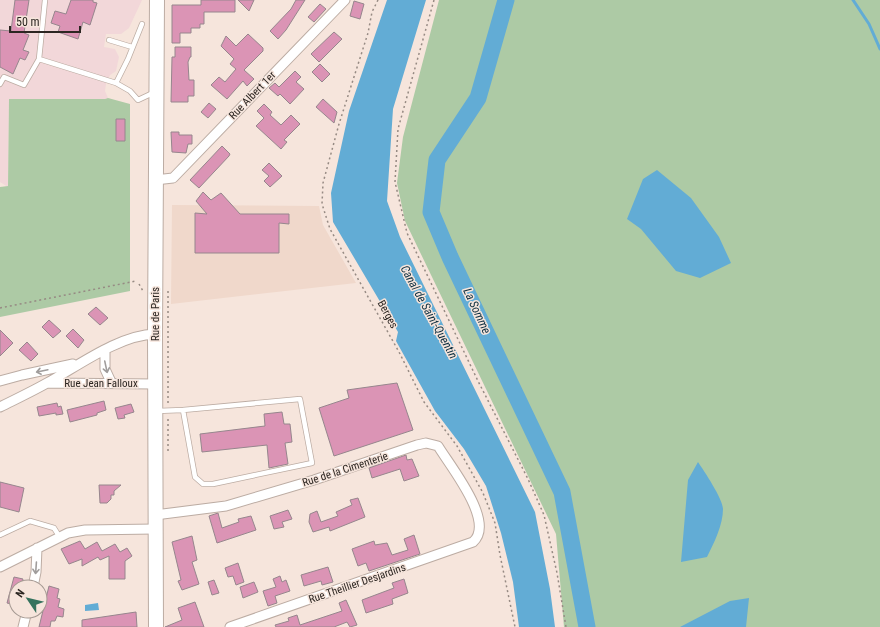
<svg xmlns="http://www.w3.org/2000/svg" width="880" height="627" font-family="'Roboto Condensed',sans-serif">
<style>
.built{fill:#f0d8cb}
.education{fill:#f2d7d9}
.green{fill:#adcaa5}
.water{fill:#62acd5}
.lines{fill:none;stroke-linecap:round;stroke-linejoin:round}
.stream{stroke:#62acd5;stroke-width:3}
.river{stroke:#62acd5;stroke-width:17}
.building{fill:#db94b5;stroke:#96868d}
.lane-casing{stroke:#bcaca3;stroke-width:6}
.street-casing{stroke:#bcaca3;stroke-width:11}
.primary-casing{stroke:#bcaca3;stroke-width:16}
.path{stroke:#968a83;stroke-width:1.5;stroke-dasharray:2 3;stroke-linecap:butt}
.lane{stroke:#fff;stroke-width:4.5}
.street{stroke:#fff;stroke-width:9}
.primary{stroke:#fff;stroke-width:14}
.oneway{stroke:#a09d9c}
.labels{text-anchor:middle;stroke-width:3;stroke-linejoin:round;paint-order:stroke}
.street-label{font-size:11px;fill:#2c2622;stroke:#f6e5dc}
.water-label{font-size:12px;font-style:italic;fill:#0c2e40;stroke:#f6e5dc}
</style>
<rect width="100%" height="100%" fill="#f6e5dc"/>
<path class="built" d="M172 205 319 206 323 225 356 283 171 304Z"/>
<path class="education" d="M0 0H142L129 28 121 34H106L104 47 115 49 119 57 116 71 110 75 106 84 105 91 108 98 105 99H9L8 187 0 182Z"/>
<path class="green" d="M439 0H880V627H564L556 534 405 221 397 183 403 137Z
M108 98 130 104V291L0 317V187L8 186 9 99H105Z"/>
<path class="water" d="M387 0H426L393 109 387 201 400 237 535 512 550 589 555 627H519L513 582 501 533 486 486 464 449 435 411 396 341 398 332 333 222 331 193 349 111Z
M657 170 691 198 719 237 731 263 700 278 676 271 641 229 627 219 643 179Z
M698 462C704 471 723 499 723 509 723 525 714 543 707 557L681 562 688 480Z
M749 598 746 627H680L730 601Z
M98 603 99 610 85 611V605Z"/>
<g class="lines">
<path class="stream" d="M853 0 869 24 880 49"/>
<path class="river" d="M506 0 478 98 437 160 431 212 450 257 562 492 587 627"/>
</g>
<path class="building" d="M15 0H29L24 33 29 35 23 50 29 52 25 60 20 58 13 74 0 67V30L11 31Z
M71 0H93V2L97 3 90 25 83 22 78 39 58 32 60 26 51 23 55 11 66 14Z
M201 0H235V12H204V24H200V28H191V33H180V43H172V5H201Z
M238 0H254L249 11Z
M296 0H305L286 30 278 39 270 31 291 9Z
M354 1 364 4 360 19 350 16Z
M320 4 326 9 314 22 308 17Z
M334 32 342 39 319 62 311 54Z
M248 34 263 48V51L244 70 254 79 247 86 243 81 227 99 211 85 219 77 225 82 236 69 230 64 234 59 221 46 226 36 236 46Z
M175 47H191V57H190L188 62 189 80H194V96H188V102H171L172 57H175Z
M320 64 330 74 322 82 312 72Z
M295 71 301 77 296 82 304 89 290 104 280 94 278 96 269 88 275 83 279 87Z
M323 99 337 112 334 123 316 107Z
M209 103 216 109 208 118 201 112Z
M264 104 272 112 270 115 281 125 291 115 300 124 284 140 287 142 281 149 256 126 264 118 257 111Z
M116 119H125V141H116Z
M171 132H179V135H192V144H188L186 153 172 152Z
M222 146 230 154 229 156 199 188 190 180Z
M269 163 282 176 270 187 264 181 269 176 262 170Z
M203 192 211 200 221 193 240 214H289V224L279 223V253H195V213L207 214 196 201Z
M96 307 108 318 100 325 88 314Z
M49 320 61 331 53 338 42 327Z
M73 329 84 340 78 348 66 336Z
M0 330 13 343 0 356Z
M27 342 38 354 31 361 19 350Z
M397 383 413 430 334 456 319 408 349 398 347 390Z
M104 401 106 410 97 413V415L70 422 67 410Z
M57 403 58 407 61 406 63 414 56 415V413L39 416 37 407Z
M131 404 134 412 124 415 125 418 118 419 115 408Z
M282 412 284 424H290L292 442 285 443 288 464 269 468 267 445 202 452 200 434 265 426 264 414Z
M406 455 407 460 412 459 419 476 404 481 400 469 372 478 369 468Z
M0 482 24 488 19 512 0 507Z
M99 485H121L114 491V495H111V499L107 503H100Z
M358 498 365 517 330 531 329 527 313 532 309 522 310 514 317 511 321 522 338 516 336 512 352 505 350 500Z
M288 510 292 519 282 522 284 527 274 529 270 516Z
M218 513 222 528 239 522 238 519 251 516 256 530 217 543 209 516Z
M414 535 420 554 369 571 366 563 358 566 352 549 374 541 375 545 387 543 392 555 408 550 404 539Z
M192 536 197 560 192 562 199 584 182 590 178 581 181 580 172 542Z
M80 541 85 549 97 542 102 551 115 544 120 552 127 548 132 556 125 561V579H109V556L100 560 98 557 82 566V559L69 564 61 549Z
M238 563 244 582 236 585 233 576 228 577 225 568Z
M328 567 333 582 322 585 321 581 304 586 301 575Z
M280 576 282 582 286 580 290 591 275 596 277 603 268 606 263 591 276 587 273 579Z
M14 577 23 579 21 587H16V605L7 603Z
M404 579 408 593 392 599 393 604 366 613 362 600 394 588 392 583Z
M214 580 219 593 212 595 208 582Z
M254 582 258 592 243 598 240 587Z
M49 586 59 589 57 598 60 599 58 607 64 609 63 617 57 616 55 621H51L50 627H39Z
M346 600 357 625 350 627 347 622 334 627H276L275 625 289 621 288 618 297 615 300 625 342 611 339 603Z
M195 602 204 627H165L182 620 178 608Z
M136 612 137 627H82V620Z"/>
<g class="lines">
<defs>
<path id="lane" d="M45 0 39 59 116 83
M142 24 128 59 116 83 130 91 138 100 155 92
M109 40 132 47
M0 84 4 77 24 85 39 59
M157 411 183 410 195 477 203 484H213L312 463 300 399 183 410
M0 535 30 521 54 528 59 536"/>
<path id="street" d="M155 180 173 178 345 0
M105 351V369L111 382
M0 381 22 375 73 364
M48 383 155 384
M0 407C16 399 31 392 47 383 78 366 119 335 155 334
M155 515 226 506 314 480 417 445 426 443 438 446C450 466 496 522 473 542L230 627
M0 567 68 533 85 530 155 529
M33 587 36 572 37 548
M23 627 27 611"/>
<path id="primary" d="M156 627 155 334 157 0"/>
</defs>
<use href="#lane" class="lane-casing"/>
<use href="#street" class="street-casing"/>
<use href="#primary" class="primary-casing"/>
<path class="path" d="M378 0 372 12 368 33 339 124 323 183 322 204 330 229 399 352 424 402 457 446 483 493 495 523 500 555 515 627
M434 0 398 129 395 182 407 233 478 381 528 479 544 515 557 573 566 627
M139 284 143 291
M168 291V403
M0 308 136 281
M168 451V417"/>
<use href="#lane" class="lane"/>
<use href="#street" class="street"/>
<use href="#primary" class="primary"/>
</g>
<defs><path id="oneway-shaft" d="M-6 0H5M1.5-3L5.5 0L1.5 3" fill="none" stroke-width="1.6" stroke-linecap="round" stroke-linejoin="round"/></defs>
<g class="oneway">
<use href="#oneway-shaft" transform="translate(106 367) rotate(78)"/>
<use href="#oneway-shaft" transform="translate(42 371) rotate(168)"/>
<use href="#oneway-shaft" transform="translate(36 568) rotate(94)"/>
</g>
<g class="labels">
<g class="street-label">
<text transform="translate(252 95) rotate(-46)" y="4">Rue Albert 1er</text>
<text transform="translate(155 314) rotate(-90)" y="4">Rue de Paris</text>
<text transform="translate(388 314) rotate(61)" y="4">Berges</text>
<text x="101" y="387">Rue Jean Falloux</text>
<text transform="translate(345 469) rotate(-18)" y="4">Rue de la Cimenterie</text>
<text transform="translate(357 583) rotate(-19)" y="4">Rue Theillier Desjardins</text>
</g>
<g class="water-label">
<text transform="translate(477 311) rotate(65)" y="4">La Somme</text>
<text transform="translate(429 312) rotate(61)" y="4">Canal de Saint-Quentin</text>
</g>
</g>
<g transform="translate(28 599) rotate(305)"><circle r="19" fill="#f6e5dc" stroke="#a59992"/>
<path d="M0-3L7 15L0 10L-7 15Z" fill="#35725d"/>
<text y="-6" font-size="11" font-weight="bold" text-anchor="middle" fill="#2c2622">N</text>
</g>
<path d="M10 26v6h70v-6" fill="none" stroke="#2c2622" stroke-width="2"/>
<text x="16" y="26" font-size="12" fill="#2c2622" stroke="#f6e5dc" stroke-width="3" paint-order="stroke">50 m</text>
</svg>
